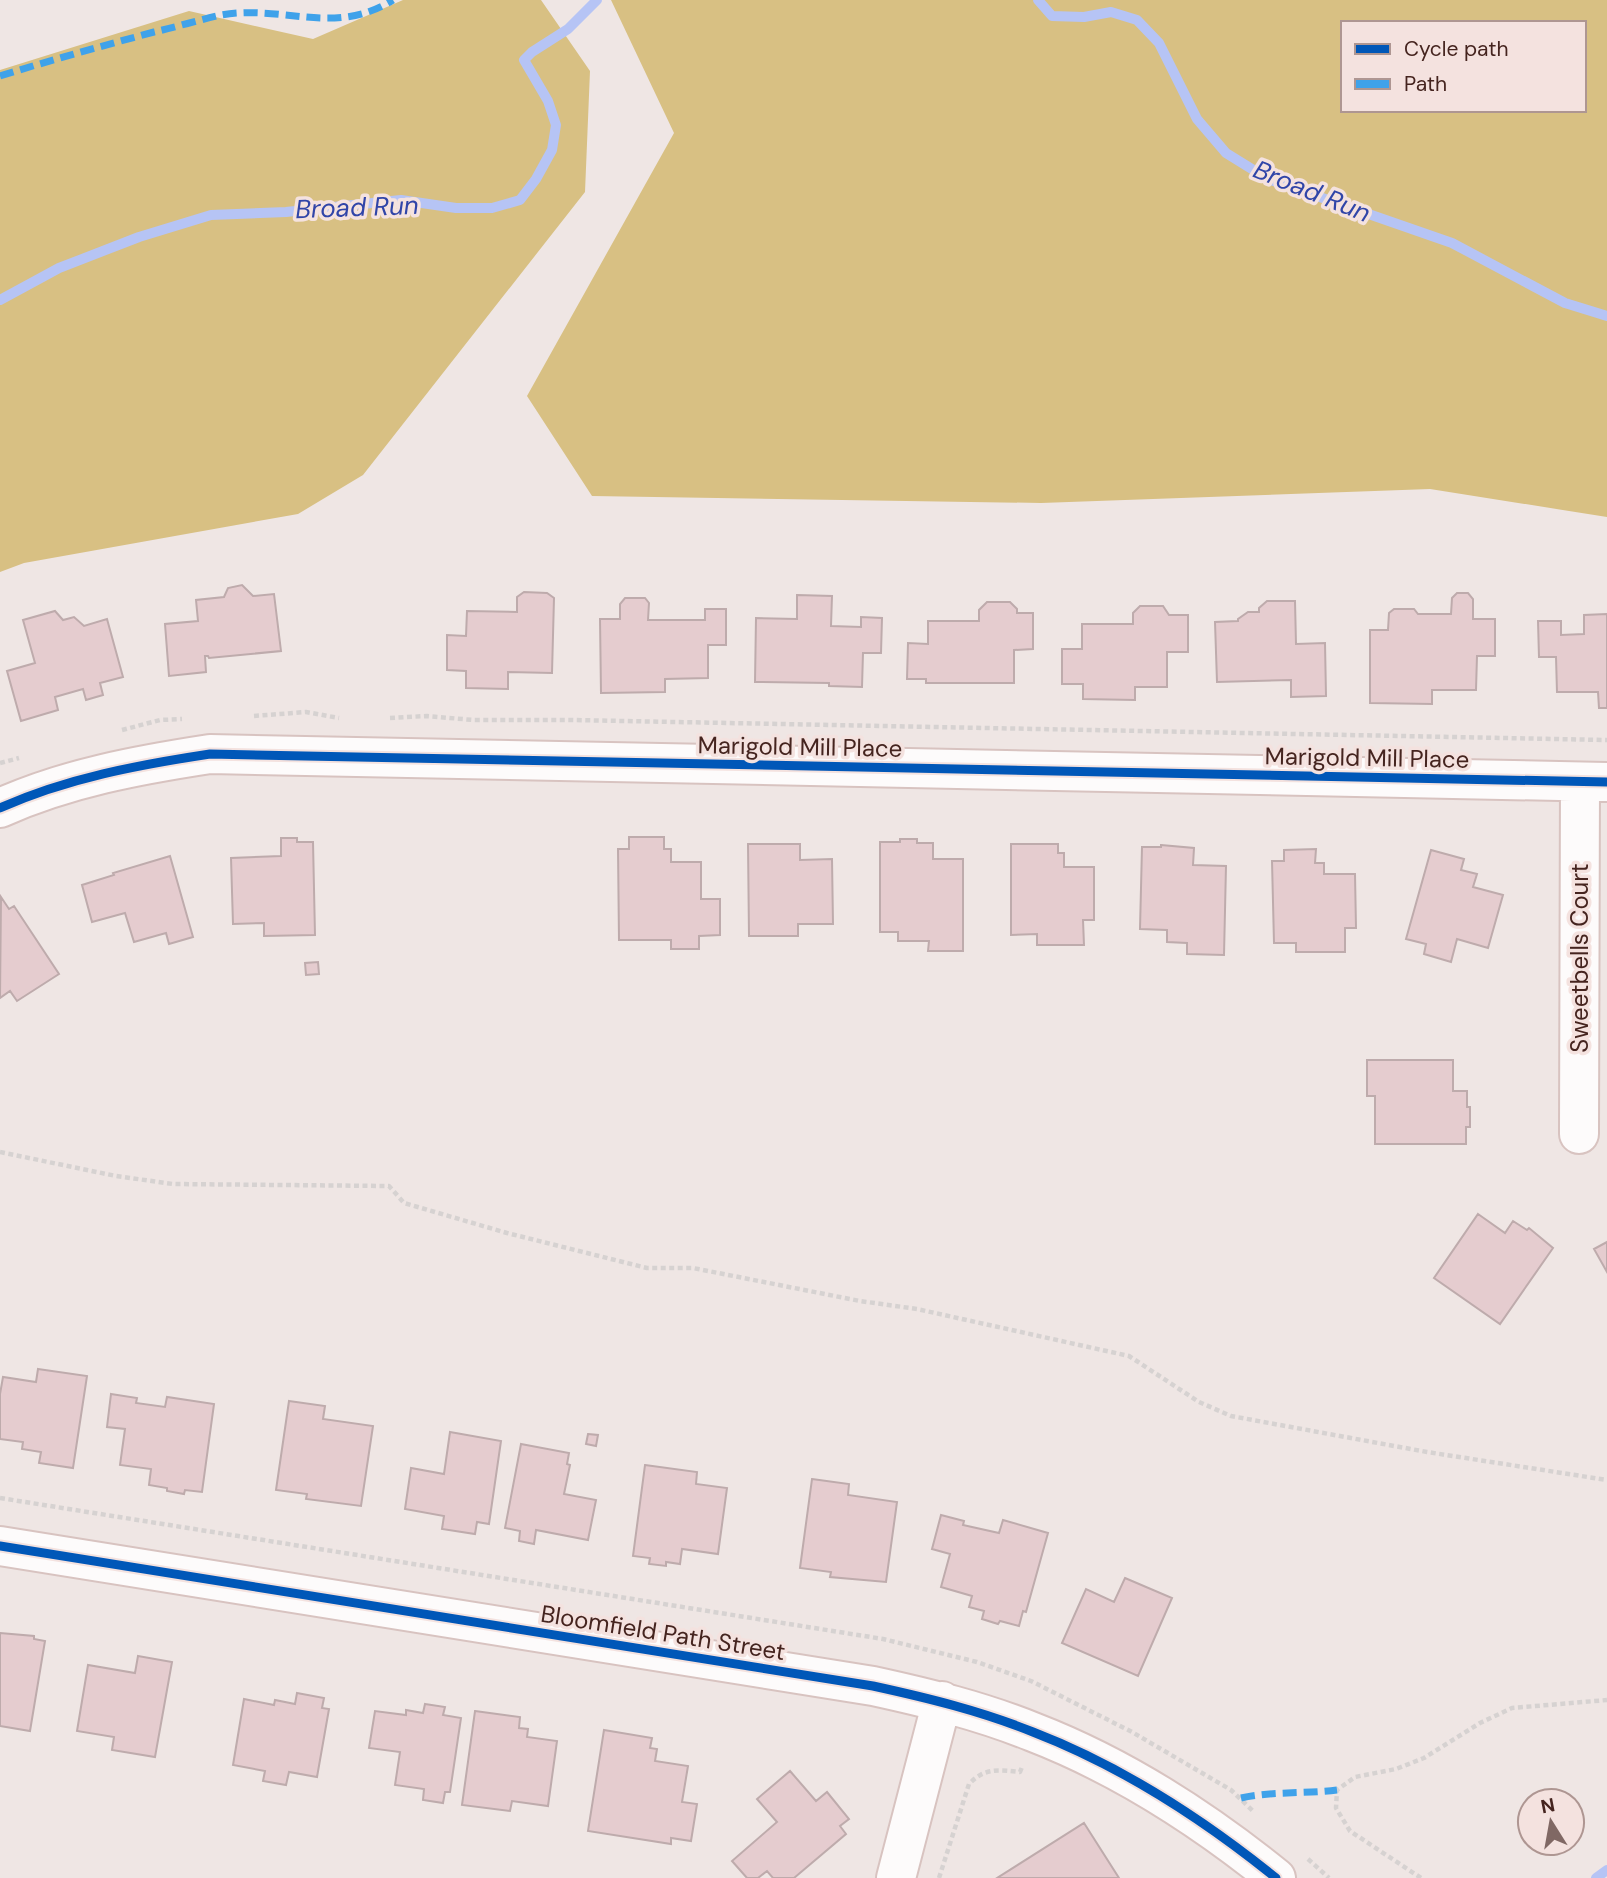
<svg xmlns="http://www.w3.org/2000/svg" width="1607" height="1878" font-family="'DM Sans',sans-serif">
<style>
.forest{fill:#d8c083;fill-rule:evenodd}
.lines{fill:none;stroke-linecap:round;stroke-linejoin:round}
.stream{stroke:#b6c4f5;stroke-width:10}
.building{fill:#e5cccf;stroke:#beabac;stroke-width:2}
.minor-casing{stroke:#d8c3c0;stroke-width:42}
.path{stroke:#d6d2d1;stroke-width:4.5;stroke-dasharray:5 3.5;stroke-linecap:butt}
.minor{stroke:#fdfbfb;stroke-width:38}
.quiet{stroke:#3fa2ea;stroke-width:7;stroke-dasharray:14 7;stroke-linecap:butt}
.cycleway-casing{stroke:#f4e2df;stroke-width:13}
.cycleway{stroke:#0057b8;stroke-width:9}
.labels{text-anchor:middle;stroke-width:7;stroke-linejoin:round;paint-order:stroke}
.street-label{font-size:24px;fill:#45241f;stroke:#f4e2df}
.water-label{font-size:26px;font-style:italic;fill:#3045a8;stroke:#f4e2df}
</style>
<rect width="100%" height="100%" fill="#efe6e4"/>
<path class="forest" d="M403 0H541L590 71 585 192 363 475 298 514 24 563 0 572V70L189 11 313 39Z
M611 0H1607V517L1430 489 1041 503 592 496 527 396 674 133ZM1343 23H1584V110H1343Z"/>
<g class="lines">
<path class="stream" d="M1038 0 1052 16 1084 17 1111 12 1137 20 1159 43 1197 119 1226 153 1268 179 1452 243 1565 303 1607 316
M0 300 59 268 139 237 211 215 286 212 401 200 456 208H492L520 200 536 179 552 150 556 125 548 101 524 60 532 52 568 29 597 0
M1596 1878 1607 1870"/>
</g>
<path class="building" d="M242 585 253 596 274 594 281 651 209 658 208 656H205L206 672 169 676 165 624 198 621 196 600 224 597 228 588Z
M524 592 547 593 554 598 552 673 508 672V689L466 688V671L447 670V635L466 636 467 611 517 612V597Z
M1457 593H1468L1473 599V619H1495V656H1477L1476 690H1432V704L1370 703V630H1388L1389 613 1394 609H1414L1418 614H1451L1452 598Z
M797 595 832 596 831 626 861 627V617L882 618 881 653H863L862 687 829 686V683L755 682 756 618 797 619Z
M625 598H645L649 603 648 620H705V609H726V645H708V678L665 679V692L601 693 600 619H620V604Z
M1267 601H1295L1296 644 1325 643 1326 696 1291 697V680L1217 682 1215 622 1238 621V619L1248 612H1259V608Z
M987 602H1010L1017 609V613H1033V649L1014 650V683H926V679H907L908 643 928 644V621H979V610Z
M1140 606H1163L1169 615H1188V652H1167V687H1135V700L1083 699V684H1062V649H1082V624H1133V613Z
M55 611 63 620 74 617 84 626 107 619 123 677 100 683 103 695 86 700 83 689 55 697 58 710 21 721 7 671 35 663 23 620Z
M1607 614V708H1599L1598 692H1557L1556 657H1539L1538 621H1561V635L1584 634V615Z
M629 837H664V849H671V862H701V899H720V935L699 936V949H671V940H619L618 849H629Z
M281 838H297V842H313L315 935 264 936V923L233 924 231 858 281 856Z
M900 839H917V843H933V859H963V951H928L929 941H898V932H880V842H900Z
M748 844H800V860L832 859 833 924H798V936H749Z
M1011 844H1058V853H1064V867H1094V920H1083L1084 945H1037V934L1011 935Z
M1161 845 1194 848 1193 865 1226 866 1224 955 1187 954V943L1167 942V930L1140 929 1142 847H1161Z
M1316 849 1315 863H1324V874H1355L1356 928H1345V952H1296V943H1274L1272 861H1284V850Z
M1431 850 1464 859 1461 870 1477 874 1473 887 1503 895 1488 948 1457 939 1451 962 1424 954 1426 944 1406 939Z
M170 856 193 937 169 944 166 933 134 942 125 913 92 922 82 885 114 875 113 873Z
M1 897 9 909 14 906 59 974 17 1001 10 991 0 998Z
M318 962 319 974 306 975 305 963Z
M1367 1060H1453V1091H1467V1107H1470V1127H1466V1144H1375V1096H1367Z
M1478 1214 1505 1233 1513 1221 1527 1230 1529 1228 1553 1248 1500 1324 1434 1278Z
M1607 1242V1272L1594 1249Z
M38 1369 87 1376 73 1468 39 1463 41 1452 22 1449 23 1442 0 1439V1394L3 1377 36 1382Z
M111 1394 137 1398 136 1403 165 1407 167 1397 214 1404 202 1492 185 1490 184 1494 167 1491V1488L149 1485 151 1469 120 1465 125 1429 107 1427Z
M289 1401 325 1406 323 1419 373 1426 361 1506 306 1499 307 1494 276 1490Z
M450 1432 501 1441 489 1524 477 1522 475 1534 442 1529 444 1516 405 1509 411 1468 444 1474Z
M588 1434 598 1435 596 1446 586 1444Z
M521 1444 569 1453 567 1464 570 1465 564 1494 596 1500 588 1540 536 1530 534 1544 519 1541 520 1531 505 1528Z
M645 1465 697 1472 696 1484 727 1488 718 1554 682 1549 680 1564 666 1562V1566L649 1564 650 1558 633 1556Z
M812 1479 849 1484 848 1495 897 1502 886 1582 830 1577 831 1572 800 1568Z
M941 1515 964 1521 963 1525 999 1533 1003 1520 1048 1533 1026 1612 1023 1611 1019 1626 1000 1621 998 1624 982 1619 984 1611 969 1607 972 1596 941 1587 950 1554 932 1549Z
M1125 1578 1172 1598 1138 1676 1062 1643 1086 1589 1114 1602Z
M0 1633 34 1636V1639L45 1641 30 1731 0 1726Z
M138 1656 172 1662 155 1757 112 1750 114 1737 77 1731 88 1665 135 1673Z
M297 1693 324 1698 322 1708 329 1709 317 1777 289 1772 286 1785 263 1781 265 1771 233 1765 244 1699 274 1705 275 1700 295 1704Z
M425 1704 445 1707 443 1715 461 1718 450 1792H445L443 1803 423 1800 424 1789 395 1785 400 1752 369 1748 375 1711 406 1715V1710L423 1713Z
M475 1711 520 1717 519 1728 528 1729 527 1737 557 1741 548 1806 512 1801 510 1811 462 1805Z
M604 1730 652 1738 650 1748 657 1749 655 1761 688 1766 682 1802 697 1804 691 1841 671 1838V1844L588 1831Z
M790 1771 816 1801 827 1792 849 1819 840 1826 846 1834 794 1878H773L767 1871 758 1878H747L732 1861 777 1822 757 1799Z
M1084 1823 1119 1878H997Z"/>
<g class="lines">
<defs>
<path id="minor" d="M0 808C67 778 138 765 210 754L1607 782
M1579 1134 1580 782
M0 1546 873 1686C928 1698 981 1711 1033 1732 1121 1766 1203 1819 1276 1878
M896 1878 942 1701"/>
</defs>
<use href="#minor" class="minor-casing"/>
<path class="path" d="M254 716 306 712 339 718
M390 718 427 716 473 720H573L1607 740
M122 730 160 720 182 719
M0 763 19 758
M0 1152 116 1176 173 1184 389 1186 404 1203 507 1233 647 1268H693L860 1301 917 1309 1129 1356 1199 1402 1231 1416 1427 1452 1607 1480
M0 1498 883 1639 977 1662 1031 1681 1132 1732 1231 1790 1254 1812
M1308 1859 1329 1878
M939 1878 969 1784C985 1767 999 1770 1020 1772L1022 1767
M1421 1878 1350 1831 1336 1808 1337 1790 1355 1777 1396 1769 1424 1758 1480 1723 1512 1708 1607 1700"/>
<use href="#minor" class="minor"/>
<path class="quiet" d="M0 76C51 60 102 46 154 32 176 27 199 20 221 15 283 4 334 37 393 0
M1241 1798C1273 1791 1305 1794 1337 1790"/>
<defs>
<path id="cycleway" d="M0 808C67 778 138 765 210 754L1607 782
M0 1546 873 1686C928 1698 981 1711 1033 1732 1121 1766 1203 1819 1276 1878"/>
</defs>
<use href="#cycleway" class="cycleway-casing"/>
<use href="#cycleway" class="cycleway"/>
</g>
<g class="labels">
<g class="street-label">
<text transform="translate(800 747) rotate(1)" y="8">Marigold Mill Place</text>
<text transform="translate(1367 758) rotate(1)" y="8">Marigold Mill Place</text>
<text transform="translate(1580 958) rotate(-90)" y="8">Sweetbells Court</text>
<text transform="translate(663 1633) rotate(9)" y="8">Bloomfield Path Street</text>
</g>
<g class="water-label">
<text transform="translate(1312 191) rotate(22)" y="9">Broad Run</text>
<text transform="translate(357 207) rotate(-2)" y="9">Broad Run</text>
</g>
</g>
<rect x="1341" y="21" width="245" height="91" fill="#f4e2df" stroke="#ae9692" stroke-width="2"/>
<rect x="1355" y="44" width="35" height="10" fill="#0057b8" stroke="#ae9692" stroke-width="2"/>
<text x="1404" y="56" font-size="21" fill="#45241f">Cycle path</text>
<rect x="1355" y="79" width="35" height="10" fill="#3fa2ea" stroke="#ae9692" stroke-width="2"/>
<text x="1404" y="91" font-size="21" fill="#45241f">Path</text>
<g transform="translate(1551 1822) rotate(349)"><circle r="33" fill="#f4e2df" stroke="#ae9692" stroke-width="2"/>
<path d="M0-5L12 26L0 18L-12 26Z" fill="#806864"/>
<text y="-10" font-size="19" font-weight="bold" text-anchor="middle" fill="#45241f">N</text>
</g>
</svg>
